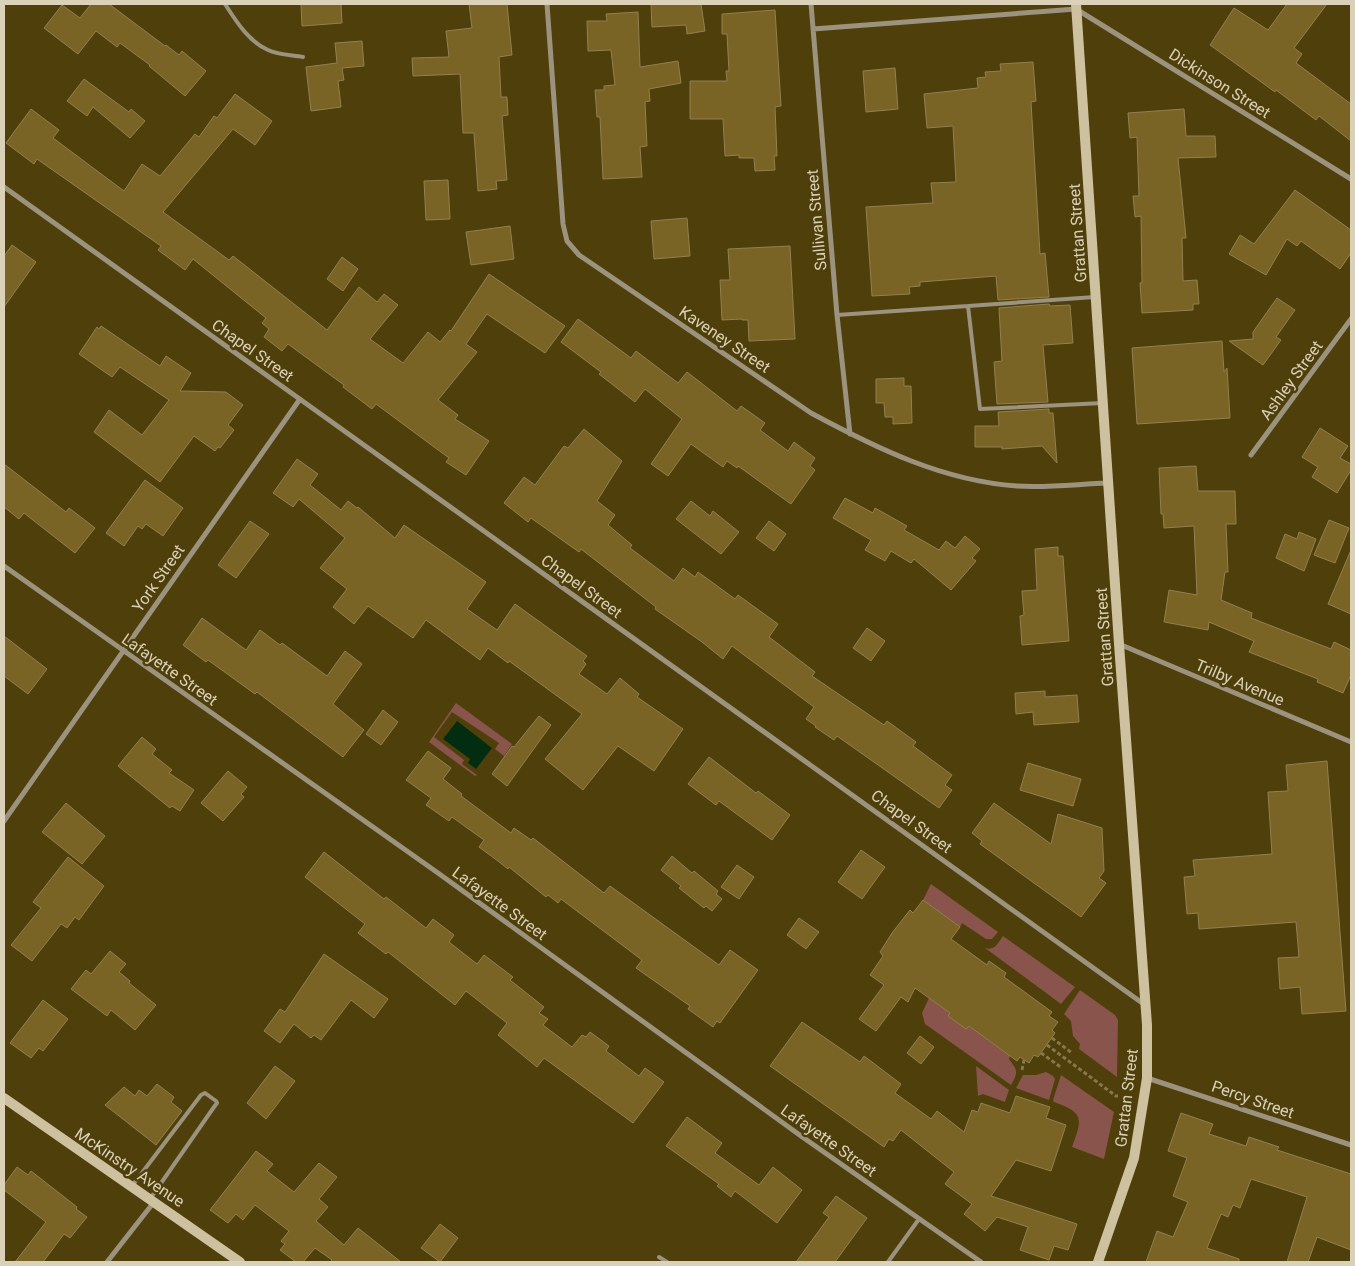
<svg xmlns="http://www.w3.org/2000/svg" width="1355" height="1266" font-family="Roboto,sans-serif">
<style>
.green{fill:#88544b}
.water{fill:#032d11}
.building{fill:#796325;stroke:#928050}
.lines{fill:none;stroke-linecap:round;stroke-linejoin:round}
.path{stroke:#85774e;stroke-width:3;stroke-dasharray:4 2.5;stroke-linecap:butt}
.lane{stroke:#9b937e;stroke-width:4}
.street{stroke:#9b937e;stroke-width:5}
.secondary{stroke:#cec1a0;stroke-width:10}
.labels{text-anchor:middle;stroke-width:5;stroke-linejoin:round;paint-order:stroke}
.street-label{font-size:16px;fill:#dad1b8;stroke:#4f3f0b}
</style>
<rect width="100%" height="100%" fill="#4f3f0b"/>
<path class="green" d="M456 703 512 744 504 756 495 749 499 743 452 712 434 737 464 760 462 764 477 775 475 776 429 742Z
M931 884 998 932 992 939H986L962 923 960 927 923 900Z
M1003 936 1075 987 1061 1004 985 948C995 951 998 943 1003 936Z
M1080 990 1115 1015 1118 1020 1117 1077 1079 1049 1080 1044 1073 1036 1071 1021 1064 1014Z
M929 998 950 1013 949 1016 966 1029 969 1026 1010 1056 1009 1059C1017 1070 1019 1072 1011 1085L925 1024 922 1013Z
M976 1066 1009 1090 1005 1102 983 1094 978 1096Z
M1046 1072 1053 1076 1055 1079 1049 1100 1016 1088 1023 1075H1036Z
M1061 1075 1114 1112 1104 1159 1072 1147C1082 1119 1085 1113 1054 1102L1053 1100Z"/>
<path class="water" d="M457 721 492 748 476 769 468 763 470 759 443 739Z"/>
<path class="building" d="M91 4H109L165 46 166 45 179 55 182 51 206 71 185 96 149 66 150 65 120 43 117 47 96 31 78 54 44 28 62 5 80 18Z
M301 4H341L342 23 302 26Z
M469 4H507L512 55 499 57 501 97H507L508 115 502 116 507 180 496 181 497 189 478 191 474 133H463L460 74 413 76 412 58 449 57 446 31 472 28Z
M651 4H701L705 31 687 34 686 25 652 27Z
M1287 4H1327L1294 48 1302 54 1296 63 1351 104V141L1319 116 1316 120 1276 90 1275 92 1210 45 1234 8 1268 30Z
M775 10 781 106 775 107 777 156H774L775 170 755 171 754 158H739V155L725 156 723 119H690V81H727L726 71H729L727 34H722V14Z
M638 12 640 67 678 61 681 83 649 89 650 101 645 102 647 146 640 147 642 177 603 179 600 117H597L595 90H604V86L615 85 611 50 588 51 587 21H607L606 14Z
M362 41 364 66 342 68 344 80 338 81 341 107 311 111 306 67 337 63 335 43Z
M1033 62 1036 101 1031 102 1040 254 1045 253 1049 297 998 300 996 276 920 282V286L909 287 910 294 872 296 866 207 933 203 931 183 956 182 953 126 927 128 924 94 978 88 977 78 986 77 985 72 1001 71 1000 64Z
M895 68 898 109 866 112 863 71Z
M84 79 129 112 131 109 145 121 130 138 93 107 87 116 67 101Z
M235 94 272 121 255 145 233 129 163 212 229 260 233 256 327 330 359 287 377 302 384 294 398 305 370 339 403 363 428 332 440 342 450 330 451 331 489 274 565 326 545 353 487 314 466 344 477 352 438 400 458 415 455 419 489 441 466 475 446 462 449 458 376 404 372 409 343 387 344 385 288 344 282 351 264 337 269 329 262 323 266 318 193 259 185 270 158 250 161 246 37 159 34 164 6 143 31 109 59 130 53 138 124 191 142 164 160 176 195 134 199 137 214 116 217 118Z
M1184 109 1186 136H1215L1216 157 1178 158 1186 238H1182L1183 281 1197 280 1199 304H1193V310L1142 313 1140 283H1142L1141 216 1135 217 1133 196H1139L1137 137 1130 138 1128 113Z
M448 180 450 219 426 220 424 181Z
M1295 190 1351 230V253L1340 269 1301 241 1297 246 1287 239 1266 275 1229 254 1240 235 1254 244Z
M687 218 690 256 654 259 651 221Z
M510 226 514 259 471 265 466 232Z
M12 245 36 262 4 307V256Z
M790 246 795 339 749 341 748 320H742V319L722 320 720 280H730L728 249Z
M342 257 358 269 343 291 327 279Z
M1277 298 1295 310 1276 337 1281 340 1263 365 1229 341 1253 339V332Z
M1049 304 1050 306 1070 305 1073 343 1043 345 1048 402 997 404 994 362 1002 361 999 308Z
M578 319 631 358 636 351 678 383 687 372 737 411 741 406 765 423 760 430 788 451 794 442 815 458 810 466 815 470 791 504 738 466 737 468 727 461 723 467 691 444 668 476 651 464 682 419 645 389 635 402 599 374 601 372 561 342Z
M101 326 160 366 166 356 191 373 180 391 226 392 243 405 228 425 234 430 220 448 218 447 215 451 194 436 160 482 94 432 109 410 142 435 169 400 120 367 112 377 79 354 97 327 99 329Z
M1222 341 1224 372 1227 368 1230 418 1137 424 1132 348Z
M904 378V386H911L912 423 893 424V417H885L884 403H876V379Z
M1049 409V413H1053L1057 463 1042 446 1002 449V447H975V426H999L998 412Z
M1320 428 1348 446 1340 458 1351 464V470L1337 493 1312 477 1318 467 1302 457Z
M584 429 622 461 597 501 615 515 608 525 632 545 630 548 674 581 683 568 695 577 698 572 735 599 738 595 778 624 769 637 815 672 812 676 884 725 887 721 916 742 913 746 952 775 945 785 952 790 939 808 837 736 834 740 815 727 816 726 806 719 814 707 732 646 723 659 702 642 655 609 656 607 581 549 579 552 531 518 528 522 504 503 524 477 535 485 564 446 568 448Z
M297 459 318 474 310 485 341 510 348 501 357 508 358 507 395 538 404 525 486 582 467 609 497 630 515 604 587 656 583 661 586 664 579 674 607 694 620 678 639 694 637 697 683 729 654 771 618 746 583 790 545 759 582 714 509 661 508 663 488 648 480 660 426 620 413 638 368 606 354 624 333 607 347 589 320 568 345 538 299 499 293 507 273 493Z
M4 464 66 512 69 508 95 528 75 553 24 513 19 519 4 507Z
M1196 466 1198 491H1235L1236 524H1226L1228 572H1225L1221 600 1252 613 1251 618 1331 649 1334 642 1351 650V675L1343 693 1317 682 1318 679 1249 652 1254 641 1209 622 1208 630 1164 622 1169 590 1197 595 1194 526 1164 528 1163 514H1161L1159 468Z
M145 480 183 508 163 536 146 524 142 529 138 526 124 546 106 533Z
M845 498 873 513 875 508 907 526 904 530 939 550 946 541 955 548 965 536 980 549 972 558 976 561 951 590 914 559 911 563 891 551 885 561 865 550 871 540 833 518Z
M691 501 710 516 713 511 739 532 721 554 676 519Z
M1329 520 1349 528 1335 563 1314 555Z
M250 521 269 534 236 578 218 565Z
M769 521 786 534 774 551 756 538Z
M1299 532 1316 539 1304 571 1276 558 1285 534 1297 539Z
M1058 547V556H1063L1069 641 1022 645 1020 616 1024 615 1022 591 1037 590 1035 549Z
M1351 550V614L1328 604Z
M202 618 246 650 260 630 280 645 282 643 327 676 345 651 362 664 333 704 364 730 343 757 257 692 255 694 208 660 206 662 183 645Z
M867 628 885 641 871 661 853 648Z
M4 636 47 669 28 694 4 676Z
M1045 691V697L1077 695 1079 722 1034 725 1033 712 1016 714 1015 693Z
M383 710 398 722 381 745 366 734Z
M539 716 551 725 507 786 492 774 512 746 514 747Z
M142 737 156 749 152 754 172 770 169 773 194 790 180 811 172 806 170 808 118 766Z
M428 751 451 768 443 779 462 794 461 796 511 833 514 828 531 840 533 838 604 893 610 886 719 965 730 950 758 970 720 1023 717 1021 713 1027 688 1009 690 1006 636 968 642 960 561 899 558 903 548 895 546 897 509 867 508 869 498 861 479 847 484 840 452 817 449 821 426 805 431 798 406 780Z
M709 757 756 793 758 791 790 815 772 840 719 801 716 805 688 784Z
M1327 761 1346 1011 1302 1014 1300 987 1280 989 1278 958 1299 957 1296 922 1199 929 1198 913 1187 914 1184 877 1195 876 1193 860 1272 854 1268 792 1288 791 1286 765Z
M1028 763 1081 779 1073 806 1020 790Z
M228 771 247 787 241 794 244 797 223 821 201 803Z
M66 803 105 836 82 864 42 832Z
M994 803 1051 844 1058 814 1102 828 1104 871 1099 878 1106 883 1081 917 980 844 982 841 972 833Z
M861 850 885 867 862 899 838 882Z
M324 852 384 899 386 897 426 928 433 919 454 935 449 942 477 964 484 955 513 977 510 980 544 1007 539 1013 548 1019 543 1025 572 1047 582 1035 586 1037 590 1032 609 1046 606 1051 639 1076 645 1068 664 1082 633 1123 544 1058 537 1067 498 1035 507 1023 466 991 455 1005 388 952 386 954 358 933 365 924 305 877Z
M672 856 692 873 694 871 718 891 716 894 722 899 712 911 706 906 704 908 679 888 681 886 661 870Z
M68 857 104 886 79 920 75 917 67 928 61 924 32 961 11 945 41 908 33 902Z
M737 865 754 877 739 899 721 887Z
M923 900 960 927 951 939 987 965 989 961 1006 973 1004 977 1052 1012 1049 1016 1058 1022 1052 1030 1055 1033 1038 1057 1034 1055 1029 1063 1020 1057 1017 1061 969 1026 966 1029 948 1016 950 1013 915 988 908 1002 901 997 876 1031 859 1019 884 985 870 975 883 956 880 952 892 933 910 910 913 913Z
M799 918 819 932 806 949 787 935Z
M110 951 126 964 119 972 130 981 129 983 156 1005 135 1030 111 1010 107 1016 71 989 86 970 91 974Z
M324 954 388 999 374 1018 351 1000 321 1040 314 1035 311 1038 294 1024 280 1043 264 1031 280 1009 285 1012Z
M43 1000 68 1019 43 1051 39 1048 31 1058 10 1043Z
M802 1022 860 1062 864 1056 901 1084 895 1093 931 1119 937 1111 964 1132 972 1110 978 1112 981 1103 1010 1113 1016 1096 1050 1107 1046 1118 1066 1125 1051 1171 1016 1160 991 1196 1077 1224 1068 1250 1054 1246 1049 1260 1020 1250 1028 1227 997 1217 985 1231 964 1214 972 1204 945 1184 954 1172 901 1130 893 1141 889 1139 884 1147 770 1066Z
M920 1036 934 1047 921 1064 907 1053Z
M275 1066 295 1081 266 1119 247 1103Z
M157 1084 174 1097 171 1102 182 1111 156 1145 105 1105 124 1087 135 1096 139 1090 147 1096Z
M1181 1113 1213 1124 1209 1134 1246 1146 1249 1137 1279 1147 1277 1150 1351 1174V1250L1317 1237 1308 1262H1287L1307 1197 1251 1179 1240 1208 1233 1205 1228 1217 1221 1214 1207 1248 1239 1259V1262H1146L1157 1231 1173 1237 1188 1202 1173 1196 1187 1158 1168 1151Z
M687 1117 722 1143 715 1153 759 1185 773 1167 802 1190 777 1223 735 1191 731 1197 717 1186 719 1184 666 1146Z
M256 1151 273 1164 267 1171 294 1192 319 1163 337 1177 319 1199 328 1207 316 1221 344 1245 358 1228 401 1262H330L332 1260 315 1248 303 1262H296L280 1250 285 1244 281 1241 289 1231 255 1205 243 1220 236 1214 228 1223 210 1210Z
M17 1167 28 1175 31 1171 77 1207 76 1209 87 1217 70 1238 64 1234 43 1262H15L46 1222 4 1190V1185Z
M836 1196 867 1218 835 1262H796L829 1217 823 1213Z
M440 1224 458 1238 440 1262 421 1248Z"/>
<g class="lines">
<path class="path" d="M1052 1038 1072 1053
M1047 1045 1116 1096H1118
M1041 1053 1062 1068
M1022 1070 1024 1060"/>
<path class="lane" d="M225 4C236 21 248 41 268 50 278 55 292 55 303 57
M968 306 1095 297
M837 315 968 306 980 409 1103 403
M132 1186 201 1095 205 1093 216 1101 217 1103 214 1107 150 1199
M659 1257 667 1262
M888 1262 919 1219"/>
<path class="street" d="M547 4 563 224 567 241 579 255 811 413C876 448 943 481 1017 486 1048 488 1078 484 1108 483
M811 4 837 315 850 434
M813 29 1076 9 1351 179
M4 187 1145 1005
M1251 455 1351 319
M4 566 438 873 801 1136 981 1262
M1119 644 1351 742
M4 821 300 399
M1147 1078 1351 1145
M107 1262 154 1202"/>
<path class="secondary" d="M1076 4 1119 644 1147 1025V1078L1134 1158 1098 1262
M4 1098 240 1262"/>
</g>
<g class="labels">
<g class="street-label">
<text transform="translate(1220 83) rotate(32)" y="6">Dickinson Street</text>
<text transform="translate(816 220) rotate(-95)" y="6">Sullivan Street</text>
<text transform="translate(1077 233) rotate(-94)" y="6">Grattan Street</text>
<text transform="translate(725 339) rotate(34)" y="6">Kaveney Street</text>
<text transform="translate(253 350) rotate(35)" y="6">Chapel Street</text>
<text transform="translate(1291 380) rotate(-54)" y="6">Ashley Street</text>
<text transform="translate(158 578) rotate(-55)" y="6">York Street</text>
<text transform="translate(582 586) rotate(36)" y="6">Chapel Street</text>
<text transform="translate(1104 637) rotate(-94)" y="6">Grattan Street</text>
<text transform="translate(170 669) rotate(35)" y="6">Lafayette Street</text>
<text transform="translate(1240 682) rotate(23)" y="6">Trilby Avenue</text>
<text transform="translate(912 821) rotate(36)" y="6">Chapel Street</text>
<text transform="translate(500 903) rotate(36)" y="6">Lafayette Street</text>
<text transform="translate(1126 1098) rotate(-83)" y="6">Grattan Street</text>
<text transform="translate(1253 1099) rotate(19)" y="6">Percy Street</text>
<text transform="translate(829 1140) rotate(35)" y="6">Lafayette Street</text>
<text transform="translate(130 1167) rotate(34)" y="6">McKinstry Avenue</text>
</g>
</g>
<rect width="1355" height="1266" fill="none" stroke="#dad1b8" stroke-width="10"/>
</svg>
